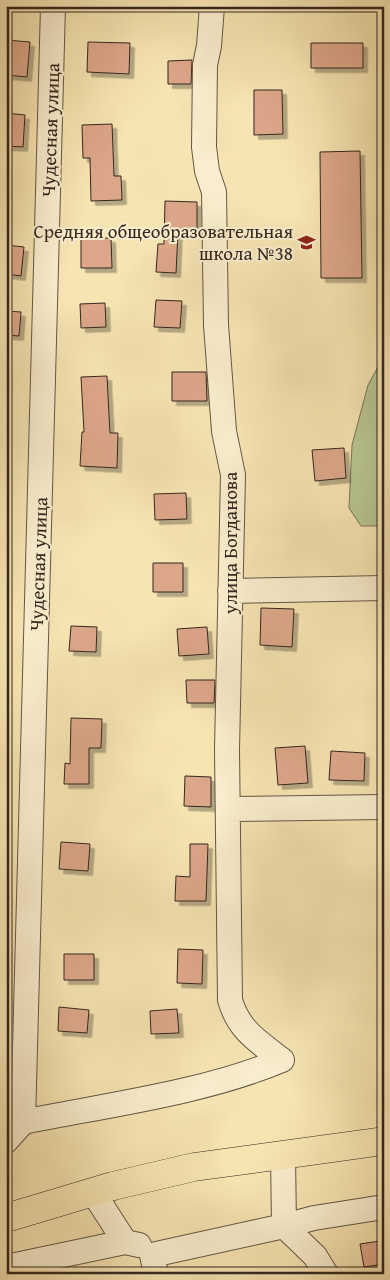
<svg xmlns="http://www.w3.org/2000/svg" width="390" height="1280" font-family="'Gentium Book Plus',serif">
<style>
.green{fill:#b7c590;stroke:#767658}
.building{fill:#dca789;stroke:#34271f;filter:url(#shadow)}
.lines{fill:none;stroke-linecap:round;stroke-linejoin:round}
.minor-casing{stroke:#645644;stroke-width:26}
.major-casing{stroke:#34271f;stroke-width:29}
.minor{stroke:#f9edcd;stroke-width:24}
.major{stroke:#f6e4b2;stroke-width:28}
.labels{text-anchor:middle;stroke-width:4;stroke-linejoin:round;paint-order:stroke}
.street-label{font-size:19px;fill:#34271f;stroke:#f9edcd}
.poi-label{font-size:19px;fill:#34271f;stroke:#f9edcd;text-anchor:end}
</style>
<defs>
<filter id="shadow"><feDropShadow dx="4.5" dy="4.5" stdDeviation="0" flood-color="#0004"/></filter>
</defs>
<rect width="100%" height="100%" fill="#f6e4b2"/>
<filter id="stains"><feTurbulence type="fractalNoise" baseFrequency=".004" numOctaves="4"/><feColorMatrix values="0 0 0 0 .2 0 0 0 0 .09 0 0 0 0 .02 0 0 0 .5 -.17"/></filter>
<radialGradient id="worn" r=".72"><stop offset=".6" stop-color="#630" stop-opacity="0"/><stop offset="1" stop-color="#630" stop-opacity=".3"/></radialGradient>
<path class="green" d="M384 356V511L378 526H361L349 508 352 445 368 385Z"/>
<path class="building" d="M6 40 30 42 27 77 6 75Z
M88 42 130 43 129 74 87 72Z
M311 43H363V68H311Z
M192 60 191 84H168V61Z
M254 90H282L283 134 254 135Z
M6 113 25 115 23 147 6 146Z
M112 124 114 176H121L122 200 91 201 90 158H83L82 125Z
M360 151 362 278H321L320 152Z
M165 201 197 202V232H178L176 273 156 272 158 244H164Z
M81 238H111L112 268H81Z
M6 245 24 247 21 276 6 274Z
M156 300 182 301 180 328 154 327Z
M105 303 106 327 81 328 80 304Z
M6 311 21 312 19 336 6 335Z
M172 372H206L207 401H172Z
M107 376 110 433H118L117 468 80 466 82 432H84L81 377Z
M344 448 346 478 315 481 312 450Z
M186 493 187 519 155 520 154 494Z
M153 563H183V592H153Z
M261 608 294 609 292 647 260 645Z
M71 626 97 627 96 652 69 651Z
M207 627 209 654 179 656 177 629Z
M186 680H215L214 703H187Z
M71 718 102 719 101 748H89V784H64L65 763 70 764Z
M305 746 308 783 278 785 275 748Z
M331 751 365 753 364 781 329 780Z
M185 776 211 777V807L184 806Z
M61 842 90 844 88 871 59 869Z
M190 844H208L206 901H175L176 876 190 877Z
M178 949 203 950 202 984 177 983Z
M64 954H94V980H64Z
M59 1007 89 1010 87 1033 58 1031Z
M177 1009 179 1033 151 1034 150 1011Z
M380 1241 384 1264 364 1267 360 1244Z"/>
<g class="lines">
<defs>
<path id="minor" d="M230 591 384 588
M228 809 384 807
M23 1122 53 6
M6 1141 23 1122C107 1105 203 1093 282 1060 258 1041 239 1031 230 1000L227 750 233 475 224 431 216 325 214 192 207 171 204 147 205 65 209 46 212 6
M283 1154 284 1226 314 1218 384 1207
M93 1192 125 1242 139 1245
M6 1267 125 1242
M156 1274 152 1255 284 1226 315 1256 326 1274"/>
<path id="major" d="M6 1218 113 1186 194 1167 384 1141"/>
</defs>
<use href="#minor" class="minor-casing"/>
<use href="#major" class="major-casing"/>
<use href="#minor" class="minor"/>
<use href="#major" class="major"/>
</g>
<defs>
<symbol id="school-bare" viewBox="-9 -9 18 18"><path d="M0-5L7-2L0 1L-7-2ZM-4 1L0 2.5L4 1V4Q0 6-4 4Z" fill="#8f2418" stroke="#f9edcd" stroke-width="2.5" paint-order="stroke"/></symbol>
</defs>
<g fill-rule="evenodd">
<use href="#school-bare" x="294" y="230" width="25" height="25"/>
</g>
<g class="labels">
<g class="street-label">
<text transform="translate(50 130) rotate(-88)" y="7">Чудесная улица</text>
<text transform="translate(230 543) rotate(-90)" y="7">улица Богданова</text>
<text transform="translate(38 564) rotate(-88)" y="7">Чудесная улица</text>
</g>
<g class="poi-label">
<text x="293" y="238">Средняя общеобразовательная<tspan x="293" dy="22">школа №38</tspan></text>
</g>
</g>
<rect width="390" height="1280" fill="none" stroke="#f6e4b2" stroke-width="25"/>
<rect x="8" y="8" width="375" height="1265" fill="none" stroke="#34271f" stroke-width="2.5"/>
<rect x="12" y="12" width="365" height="1255" fill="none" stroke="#34271f"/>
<rect width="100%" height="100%" filter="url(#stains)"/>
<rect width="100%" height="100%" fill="url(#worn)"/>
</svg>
